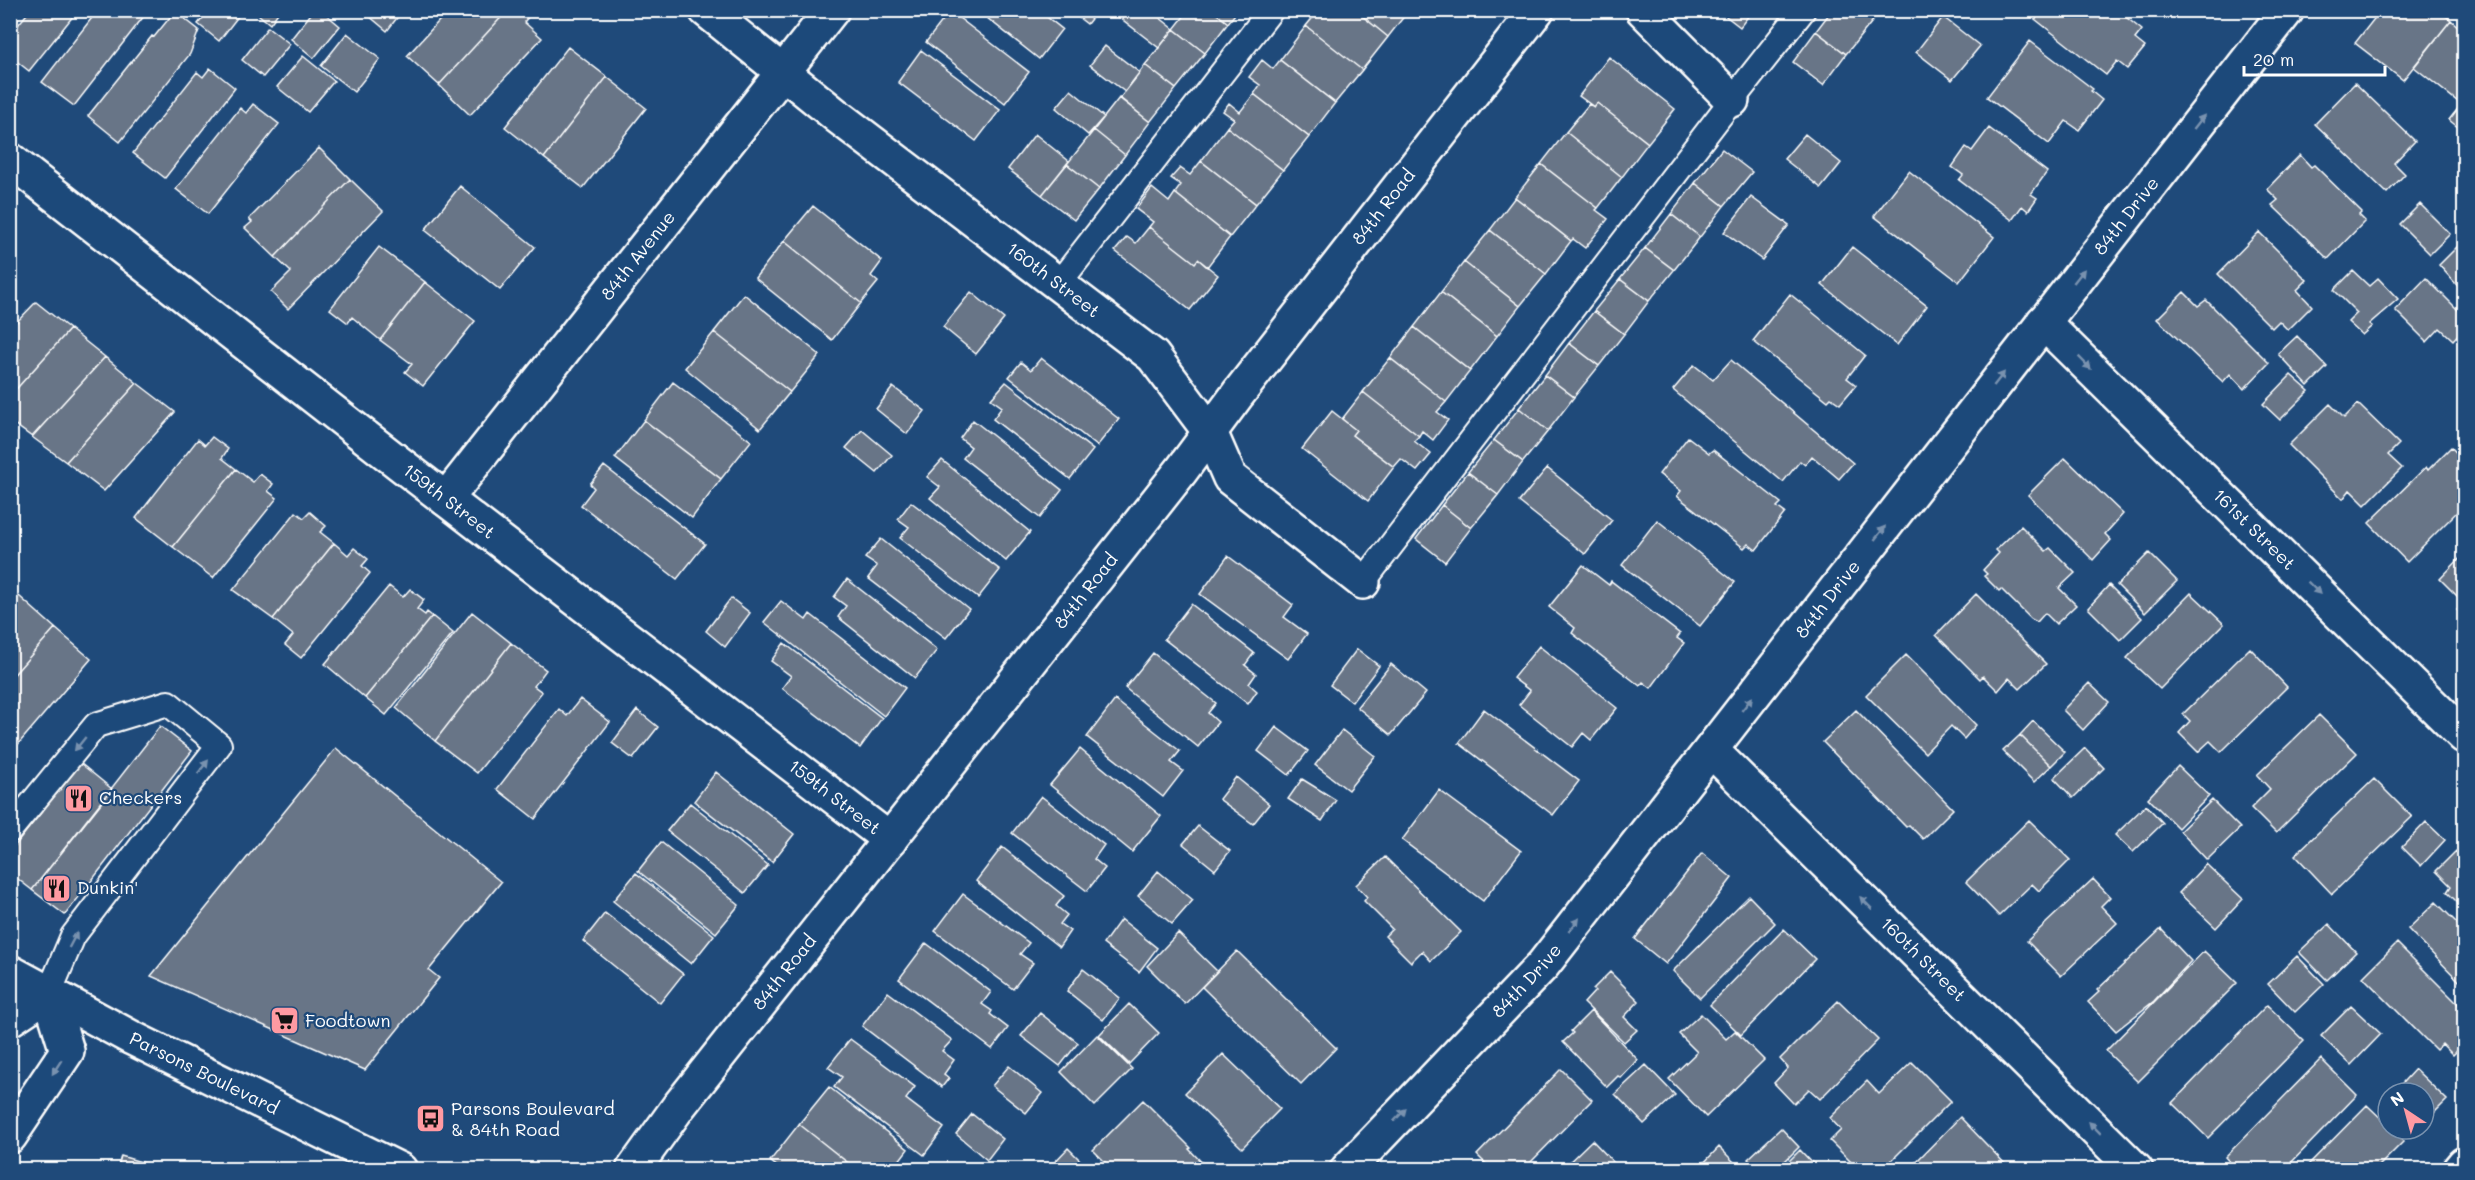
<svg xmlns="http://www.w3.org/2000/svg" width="2475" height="1180" font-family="Mali,sans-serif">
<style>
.building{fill:#677587;stroke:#fff;stroke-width:1.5}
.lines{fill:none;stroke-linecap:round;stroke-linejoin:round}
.service-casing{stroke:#fff;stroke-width:28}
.minor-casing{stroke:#fff;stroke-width:38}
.tertiary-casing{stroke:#fff;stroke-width:38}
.service{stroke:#1f4a7a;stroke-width:24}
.minor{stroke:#1f4a7a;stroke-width:33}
.tertiary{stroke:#1f4a7a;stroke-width:33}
.oneway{fill:#7992af}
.labels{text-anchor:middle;stroke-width:4.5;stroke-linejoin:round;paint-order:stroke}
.street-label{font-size:18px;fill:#fff;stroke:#1f4a7a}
.poi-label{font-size:18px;fill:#fff;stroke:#1f4a7a;text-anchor:start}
</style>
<rect width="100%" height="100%" fill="#1f4a7a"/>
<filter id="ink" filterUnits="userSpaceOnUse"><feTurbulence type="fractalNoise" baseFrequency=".0167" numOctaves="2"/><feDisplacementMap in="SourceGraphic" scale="12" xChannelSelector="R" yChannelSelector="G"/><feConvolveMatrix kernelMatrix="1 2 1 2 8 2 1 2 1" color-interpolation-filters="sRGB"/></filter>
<g filter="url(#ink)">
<path class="building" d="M30 10H78L29 71 10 56V35Z
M98 10H137L144 16 74 106 42 82Z
M209 10H243L219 41 198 24Z
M253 10H280L270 24Z
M314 10H321L340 26 314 58 291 39Z
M362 10H403L387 31Z
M449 10H508L439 85 407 56Z
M508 10H526L530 15 524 22 542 38 470 115 439 85Z
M977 10H1038L1062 29 1039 59Z
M1069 10H1098L1087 24Z
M1124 10H1150L1174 29 1159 48 1119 17Z
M1189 10H1212L1228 23 1205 53 1174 29Z
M1212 10H1238L1228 23Z
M1319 10H1355L1388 37 1362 70 1306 26Z
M1355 10H1409L1388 37Z
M1718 10H1753L1740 27Z
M1832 10H1865L1875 18 1846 54 1816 31Z
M2036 10H2117L2142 30 2135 39 2145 47 2127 69 2117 61 2106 75 2031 16Z
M2381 10H2438L2451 20 2403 80 2355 43Z
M175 11 199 30 190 54 120 142 88 116 152 36 154 37Z
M950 11 1029 72 1005 103 926 42Z
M1943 17 1980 46 1952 80 1916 52Z
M2451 20 2464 32V101L2462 105 2414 67Z
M1306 26 1362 70 1335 103 1280 60Z
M268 27 290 44 263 77 242 60Z
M1174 29 1205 53 1176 89 1145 65Z
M1816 31 1846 54 1823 85 1793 62Z
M347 33 380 59 354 92 321 66Z
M2030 41 2093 89 2091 91 2102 100 2079 130 2066 121 2049 144 1987 97Z
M1105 46 1140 73 1125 92 1090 65Z
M568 47 607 77 544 158 505 127Z
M921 50 1000 110 976 141 898 82Z
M303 56 334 81 308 112 277 87Z
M1609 57 1675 109 1648 143 1597 103 1594 107 1579 96Z
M1262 60 1273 69 1280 60 1335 103 1309 137 1254 94 1260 85 1249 77Z
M1145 65 1176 89 1150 122 1120 98Z
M210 68 235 88 165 178 133 153 197 72 203 77Z
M607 77 646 108 583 188 544 158Z
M2355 83 2415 141 2394 163 2405 174 2387 193 2315 124Z
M1071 90 1104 117 1088 135 1056 108Z
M1254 94 1309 137 1283 170 1227 127 1234 119 1223 111 1229 103 1240 112Z
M1119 98 1150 122 1125 155 1094 130Z
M2464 101V132L2449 120Z
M1597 103 1648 143 1622 177 1566 132 1589 104 1594 107Z
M253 104 279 124 208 214 176 189 240 108 246 113Z
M1227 127 1283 170 1256 204 1201 161Z
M1989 128 2047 172 2031 194 2037 198 2028 211 2022 206 2012 220 1959 180 1963 175 1952 167 1966 147 1972 151Z
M1094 130 1125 155 1099 189 1067 164Z
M1566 132 1622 177 1598 208 1541 164Z
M1035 134 1069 161 1042 195 1008 169Z
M1805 134 1841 163 1821 188 1784 159Z
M319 148 350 179 275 257 245 228 252 222 249 219Z
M1722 149 1752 172 1724 206 1695 183Z
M2300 155 2311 167 2314 165 2362 212 2359 215 2365 221 2328 259 2272 205 2278 200 2267 189Z
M1201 161 1256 204 1230 237 1175 193 1181 185 1171 178 1180 168 1190 175Z
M1067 164 1099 189 1074 220 1042 195Z
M1541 164 1598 208 1596 210 1608 219 1585 248 1573 239 1571 241 1515 197Z
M1909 171 1994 237 1959 282 1874 216Z
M350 179 383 211 288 309 271 292 291 272 275 257Z
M1695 183 1724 206 1700 237 1671 214Z
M460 186 535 247 500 290 425 230Z
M1152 188 1169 202 1175 193 1230 237 1207 267 1198 259 1195 263 1149 227 1153 222 1136 209Z
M1515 197 1571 241 1546 274 1490 230Z
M1751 197 1789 225 1762 260 1724 232Z
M2420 204 2450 234 2430 254 2400 224Z
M813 206 882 261 871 276 878 282 861 303 784 241Z
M1671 214 1700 237 1674 270 1645 248Z
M1149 227 1195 263 1198 259 1218 275 1190 310 1115 251 1127 237 1136 243Z
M1490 230 1546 274 1520 306 1464 262Z
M2259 232 2307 280 2297 290 2312 306 2288 330 2279 321 2272 328 2218 274Z
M2464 240V293L2439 265Z
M784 241 861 303 832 340 755 278Z
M379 247 425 282 380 340 352 317 348 323 330 309Z
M1852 247 1927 306 1897 345 1822 285Z
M1645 248 1674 270 1649 301 1620 279Z
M1464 262 1520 306 1497 336 1441 292Z
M2353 271 2369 286 2378 278 2398 299 2369 324 2372 326 2362 335 2348 322 2357 313 2334 290Z
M2426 278 2464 316V328L2453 340 2440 328 2427 342 2395 310Z
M1620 279 1649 301 1624 334 1594 311Z
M425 282 475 321 423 386 405 372 412 364 380 340Z
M971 292 1004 319 976 354 943 327Z
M1441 292 1497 336 1470 371 1414 327Z
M2184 292 2198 306 2206 300 2269 363 2244 389 2230 374 2223 382 2157 319Z
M744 294 820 355 790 392 714 332Z
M1790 294 1865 355 1847 378 1856 385 1840 404 1831 398 1828 401 1753 341Z
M36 302 70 329 10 396V329Z
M1594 311 1624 334 1599 366 1569 343Z
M1414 327 1470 371 1446 402 1390 358Z
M70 329 105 357 32 437 10 421V396Z
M714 332 790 392 760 429 685 368Z
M2297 336 2327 367 2308 386 2278 354Z
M1569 343 1599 366 1574 397 1545 375Z
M105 357 137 383 66 462 32 437Z
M1041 358 1119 419 1097 446 1009 377 1021 362 1031 370Z
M1390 358 1446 402 1437 412 1448 420 1433 440 1422 431 1419 436 1363 392Z
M1731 360 1853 463 1839 479 1812 456 1805 465 1800 461 1783 482 1673 390 1694 365 1713 380Z
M1545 375 1574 397 1548 431 1519 408Z
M2291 375 2309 391 2280 420 2263 404Z
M673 382 751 441 721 479 644 420Z
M1006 382 1093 450 1070 479 993 419 1002 407 991 399Z
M137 383 175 412 104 491 66 462Z
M893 387 925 411 907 434 876 409Z
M1363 392 1419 436 1414 441 1431 454 1417 471 1401 459 1394 467 1352 435 1356 430 1342 419Z
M2330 404 2344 418 2358 404 2399 444 2388 455 2402 468 2365 505 2350 490 2343 499 2289 445Z
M1519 408 1548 431 1523 462 1494 440Z
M1332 411 1356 430 1352 435 1394 467 1368 501 1302 449Z
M644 420 721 479 692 518 615 458Z
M973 420 1062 490 1040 518 963 458 971 447 960 438Z
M862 430 892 455 877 473 846 448Z
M212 437 228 449 222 458 236 469 173 547 136 518 198 439 205 445Z
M1688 437 1709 453 1713 450 1781 503 1777 507 1785 513 1756 550 1748 544 1744 548 1677 496 1681 491 1659 474Z
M1494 440 1523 462 1498 495 1468 472Z
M2451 447 2464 461V505L2407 562 2369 523 2426 467 2428 470Z
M2065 458 2123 514 2105 534 2111 540 2093 560 2028 495Z
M942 460 1030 532 1006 561 930 498 940 487 927 477Z
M604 466 705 544 677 579 581 505 594 488 590 484Z
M1547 468 1612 520 1585 554 1519 502Z
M236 469 253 482 260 474 273 484 268 491 277 498 213 578 173 547Z
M1468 472 1498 495 1471 528 1442 505Z
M911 502 1000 570 978 598 900 538 909 527 898 519Z
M1442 505 1471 528 1445 562 1416 539Z
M296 512 304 518 310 512 326 526 320 532 334 543 273 619 233 590Z
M1657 520 1735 582 1700 626 1622 565Z
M2021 526 2046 551 2050 548 2075 573 2059 588 2076 605 2056 624 2045 613 2037 622 2031 619 2001 589 1999 591 1984 576 1987 574 1983 570 1999 553 1996 550Z
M881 539 969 609 946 638 868 578 877 566 865 558Z
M334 543 348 555 354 548 368 559 362 566 370 573 301 658 285 645 293 635 273 619Z
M2149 553 2177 581 2145 613 2117 585Z
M2464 554V617L2457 610 2464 603 2440 579Z
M1228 556 1293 605 1284 617 1307 634 1288 659 1200 594Z
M1583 565 1609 585 1611 581 1680 634 1677 638 1684 643 1651 688 1643 682 1640 686 1572 633 1575 628 1549 607Z
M847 579 937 650 915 678 838 617 846 606 834 597Z
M2109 585 2142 618 2120 640 2088 608Z
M389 586 403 597 410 589 424 600 417 609 425 615 427 612 432 616 365 698 325 664Z
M2191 593 2224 624 2160 689 2127 658Z
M1976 594 2046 664 2020 689 2009 678 1998 691 1983 676 1980 679 1936 635Z
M19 596 55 628 10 679V605Z
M731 598 750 613 725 647 706 631Z
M781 601 806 620 810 614 905 688 884 716 764 622Z
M1191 604 1254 653 1245 665 1256 674 1249 684 1257 691 1248 704 1164 639Z
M472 612 511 643 435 741 396 708Z
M432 616 453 633 386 715 365 698Z
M55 628 91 659 14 749 10 746V679Z
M511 643 546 670 534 686 542 692 477 773 435 741Z
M784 643 882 718 860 748 782 688 791 676 771 661Z
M1539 646 1617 708 1591 740 1583 733 1572 747 1519 705 1530 691 1513 678Z
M2250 648 2287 687 2221 752 2210 741 2198 752 2179 733 2190 721 2183 714Z
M1357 649 1379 666 1352 702 1330 685Z
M1153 653 1216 703 1208 713 1218 722 1198 747 1125 688Z
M1906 655 1976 725 1964 739 1951 726 1925 753 1866 695Z
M1391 664 1426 693 1391 735 1357 707Z
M2089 683 2109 702 2083 730 2063 710Z
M580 699 610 722 535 819 497 789 559 709 567 716Z
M1115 700 1180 751 1171 762 1183 771 1163 797 1087 737Z
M1484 709 1579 781 1553 815 1459 743Z
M637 710 658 727 633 759 612 743Z
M1856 710 1953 809 1923 839 1909 825 1906 827 1823 742Z
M2319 715 2357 753 2276 833 2251 808 2270 789 2257 775Z
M2033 721 2065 752 2051 766 2020 735Z
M160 726 192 751 65 915 32 890Z
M1276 727 1308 751 1289 775 1258 751Z
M1342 730 1375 756 1348 790 1315 765Z
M2020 735 2051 766 2034 782 2003 751Z
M336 748 501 882 429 970 439 978 365 1070 151 976Z
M2085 748 2104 768 2073 798 2054 778Z
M1080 749 1161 816 1132 852 1050 785Z
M80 763 112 789 32 890 10 873V852Z
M2178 766 2209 796 2178 828 2148 798Z
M716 772 794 834 772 862 694 801Z
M1236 777 1269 804 1253 824 1219 799Z
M1302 779 1336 800 1322 821 1288 799Z
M2374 779 2412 817 2332 894 2295 855Z
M1439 790 1521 851 1483 901 1402 840Z
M1041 796 1104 845 1094 859 1105 868 1087 891 1012 833Z
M2212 800 2240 828 2207 860 2180 831Z
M690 803 768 865 745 893 667 831Z
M2146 805 2163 823 2133 852 2115 835Z
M2029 820 2070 860 2039 891 2032 884 1999 916 1966 882Z
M2426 822 2445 840 2421 866 2402 847Z
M1198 826 1230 851 1215 870 1183 844Z
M661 842 739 905 716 933 638 871Z
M1002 847 1064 896 1056 906 1067 915 1060 924 1070 931 1059 947 976 881Z
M2456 851 2464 859V909L2447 892 2451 886 2436 871Z
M1702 853 1732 878 1666 964 1635 939Z
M1385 857 1461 932 1431 961 1422 951 1411 962 1385 936 1392 929 1364 901 1367 897 1356 885Z
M2206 864 2243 899 2216 928 2179 893Z
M1158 871 1193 900 1172 924 1138 896Z
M636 873 714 935 691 964 613 901Z
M2093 879 2110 897 2101 906 2117 923 2061 976 2027 941Z
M963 894 1029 943 1020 954 1033 963 1013 989 935 931Z
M1749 896 1775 923 1700 998 1673 971Z
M2436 902 2464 930V986L2408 929Z
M605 913 683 974 660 1003 583 941Z
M1121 919 1157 948 1139 972 1103 944Z
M2329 924 2356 952 2327 980 2299 952Z
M1784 929 1815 959 1741 1035 1710 1005Z
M2161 929 2191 961 2154 1001 2116 1031 2088 1002 2099 992 2097 990Z
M1178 933 1217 971 1185 1004 1147 966Z
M926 943 991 992 982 1004 992 1011 990 1014 1008 1028 992 1049 899 979Z
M2397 943 2464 1010V1022L2458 1029 2464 1036V1044L2453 1055 2442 1044 2436 1050 2363 977Z
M1237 951 1336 1048 1301 1084 1202 987Z
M2204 951 2237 983 2138 1082 2106 1051Z
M2297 956 2324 984 2295 1012 2268 984Z
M1083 969 1120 998 1103 1020 1067 991Z
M1610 972 1639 1001 1624 1017 1637 1030 1624 1042 1584 1003 1595 991 1593 989Z
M888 992 952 1040 942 1051 954 1060 944 1074 949 1078 942 1087 862 1026Z
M1838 1001 1878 1040 1820 1099 1809 1089 1794 1104 1774 1083 1788 1068 1780 1059Z
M1129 1004 1159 1033 1129 1064 1099 1035Z
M2267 1005 2304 1041 2208 1138 2172 1103Z
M2351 1006 2381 1034 2351 1065 2321 1036Z
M1591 1011 1638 1060 1621 1078 1618 1076 1607 1087 1563 1042 1573 1033 1571 1031Z
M1040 1013 1078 1043 1060 1066 1021 1036Z
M1701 1014 1726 1039 1735 1031 1764 1060 1706 1117 1669 1079 1697 1052 1679 1034Z
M1097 1035 1132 1069 1095 1106 1061 1072Z
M850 1039 915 1087 906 1099 944 1128 924 1155 834 1087 842 1077 828 1067Z
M1223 1054 1280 1109 1242 1148 1185 1093Z
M2321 1059 2357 1095 2284 1170H2237L2225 1157Z
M1912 1062 1951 1101 1882 1170H1859L1830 1141 1841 1130 1830 1118 1867 1081 1879 1094Z
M1646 1065 1675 1095 1644 1124 1615 1094Z
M1009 1066 1042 1093 1026 1113 992 1086Z
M1561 1069 1592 1100 1523 1170H1492L1477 1155Z
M2415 1069 2447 1100 2424 1123V1093H2393Z
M829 1087 908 1149 892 1170H857L799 1124Z
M1143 1100 1191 1148 1189 1149 1209 1170H1113L1093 1150Z
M2367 1105 2388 1125V1129H2392L2404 1141 2375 1170H2303Z
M972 1114 1003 1139 987 1160 956 1134Z
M1960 1117 2009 1168 2007 1170H1908Z
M799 1124 857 1170H782L770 1161Z
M1781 1128 1799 1147 1776 1170H1759L1748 1159Z
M1592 1140 1615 1164 1610 1170H1561Z
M1719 1147 1735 1163 1729 1170H1697Z
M1068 1148 1090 1170H1047Z
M1800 1150 1819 1170H1780Z
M121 1156 168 1170H117Z"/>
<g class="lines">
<defs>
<path id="service" d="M1059 283 1271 10
M1363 582 1732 100 1803 10
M10 830 96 725 168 703 219 745 73 936 49 993"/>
<g id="minor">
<path id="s1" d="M706 10 837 116 1153 356 1210 432 1230 478 1363 582"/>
<path d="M1643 10 1732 100"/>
<path id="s2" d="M10 160 404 467 890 840"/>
<path id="s3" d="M2043 322 2464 736"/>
<path id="s4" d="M446 499 832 10"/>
<path id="s5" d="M1711 750 2136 1170"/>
<path d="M10 1019 49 993 67 1051 10 1136"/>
<path id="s6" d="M633 1170 679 1106 1181 471 1238 394 1537 10"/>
<path id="s7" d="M1347 1170 1543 965 2287 10"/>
<path d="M2459 1170 2464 1164"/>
</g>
<g id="tertiary">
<path id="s8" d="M10 972 132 1038 400 1170"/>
</g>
</defs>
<use href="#service" class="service-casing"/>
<use href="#minor" class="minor-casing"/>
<use href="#tertiary" class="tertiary-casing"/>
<use href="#service" class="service"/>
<use href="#minor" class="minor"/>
<use href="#tertiary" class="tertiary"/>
</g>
<defs><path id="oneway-solid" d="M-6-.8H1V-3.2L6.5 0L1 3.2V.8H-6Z" transform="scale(1.5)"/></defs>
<g class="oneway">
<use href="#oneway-solid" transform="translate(2199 122) rotate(-52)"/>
<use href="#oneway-solid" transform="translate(2079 276) rotate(-52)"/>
<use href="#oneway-solid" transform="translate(2085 363) rotate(45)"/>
<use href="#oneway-solid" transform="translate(1999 379) rotate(-52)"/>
<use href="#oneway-solid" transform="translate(1880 533) rotate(-52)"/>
<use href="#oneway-solid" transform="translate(2314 588) rotate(45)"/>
<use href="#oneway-solid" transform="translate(1747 704) rotate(-52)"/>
<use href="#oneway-solid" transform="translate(80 744) rotate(129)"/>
<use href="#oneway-solid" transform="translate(203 767) rotate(-52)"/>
<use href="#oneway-solid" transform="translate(1866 903) rotate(-135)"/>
<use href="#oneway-solid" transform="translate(1574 925) rotate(-52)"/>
<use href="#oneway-solid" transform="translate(73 940) rotate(-62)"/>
<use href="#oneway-solid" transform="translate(57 1067) rotate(123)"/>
<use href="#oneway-solid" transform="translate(1400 1115) rotate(-46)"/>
<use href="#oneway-solid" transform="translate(2095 1128) rotate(-135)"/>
</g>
</g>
<defs>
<symbol id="restaurant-square" viewBox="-11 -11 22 22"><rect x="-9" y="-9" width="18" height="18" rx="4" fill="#ff9aa2" stroke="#1f4a7a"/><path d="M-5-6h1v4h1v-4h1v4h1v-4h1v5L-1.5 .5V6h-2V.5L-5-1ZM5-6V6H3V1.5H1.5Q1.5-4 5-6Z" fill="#111"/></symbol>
<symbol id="supermarket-square" viewBox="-11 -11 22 22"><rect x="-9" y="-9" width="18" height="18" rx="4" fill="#ff9aa2" stroke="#1f4a7a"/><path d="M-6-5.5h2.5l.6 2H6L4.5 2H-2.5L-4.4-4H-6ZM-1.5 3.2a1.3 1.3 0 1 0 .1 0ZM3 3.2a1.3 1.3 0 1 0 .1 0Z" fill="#111"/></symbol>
<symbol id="bus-square" viewBox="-11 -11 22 22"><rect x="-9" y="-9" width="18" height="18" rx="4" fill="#ff9aa2" stroke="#1f4a7a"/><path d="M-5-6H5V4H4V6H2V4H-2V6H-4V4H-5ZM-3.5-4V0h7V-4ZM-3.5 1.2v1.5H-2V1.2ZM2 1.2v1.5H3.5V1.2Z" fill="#111"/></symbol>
</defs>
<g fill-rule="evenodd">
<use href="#restaurant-square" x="62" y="782" width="33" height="33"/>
<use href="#restaurant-square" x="40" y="872" width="33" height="33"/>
<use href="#supermarket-square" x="268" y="1004" width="33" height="33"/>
<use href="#bus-square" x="414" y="1102" width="33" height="33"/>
</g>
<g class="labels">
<g class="street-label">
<text dy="6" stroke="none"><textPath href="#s6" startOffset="1221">84th Road</textPath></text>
<text dy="6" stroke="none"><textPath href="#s7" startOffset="1233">84th Drive</textPath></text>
<text dy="6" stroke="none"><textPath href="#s4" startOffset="310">84th Avenue</textPath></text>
<text dy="6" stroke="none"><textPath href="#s1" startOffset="440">160th Street</textPath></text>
<text dy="6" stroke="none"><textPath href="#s2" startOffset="556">159th Street</textPath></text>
<text dy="6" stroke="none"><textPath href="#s3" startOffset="296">161st Street</textPath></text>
<text dy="6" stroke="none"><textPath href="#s6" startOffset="735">84th Road</textPath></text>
<text dy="6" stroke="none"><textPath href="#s7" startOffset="747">84th Drive</textPath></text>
<text dy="6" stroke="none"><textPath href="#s2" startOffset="1042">159th Street</textPath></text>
<text dy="6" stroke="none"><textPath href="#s5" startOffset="298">160th Street</textPath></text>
<text dy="6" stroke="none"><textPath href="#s6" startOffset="249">84th Road</textPath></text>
<text dy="6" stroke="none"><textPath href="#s7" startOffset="261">84th Drive</textPath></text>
<text dy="6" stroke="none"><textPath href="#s8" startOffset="219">Parsons Boulevard</textPath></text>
</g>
<g class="poi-label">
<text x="99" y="804">Checkers</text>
<text x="77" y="894">Dunkin'</text>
<text x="305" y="1027">Foodtown</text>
<text x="451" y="1115">Parsons Boulevard<tspan x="451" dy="21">&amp; 84th Road</tspan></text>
</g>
</g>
<rect width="2475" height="1180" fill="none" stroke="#1f4a7a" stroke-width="36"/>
<rect x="18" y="18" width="2439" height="1144" fill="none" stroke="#fff" stroke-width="2" filter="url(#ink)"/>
<g transform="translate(2406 1111) rotate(324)"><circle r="28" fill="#1f4a7a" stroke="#7992af" stroke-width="1.5"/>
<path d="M0-4.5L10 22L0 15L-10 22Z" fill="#ff9aa2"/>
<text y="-9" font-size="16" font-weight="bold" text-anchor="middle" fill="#ffffff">N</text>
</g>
<path d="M2244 66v9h141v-9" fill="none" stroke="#ffffff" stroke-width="3"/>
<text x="2253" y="66" font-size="18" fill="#ffffff" stroke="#1f4a7a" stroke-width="4.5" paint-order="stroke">20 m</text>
</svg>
